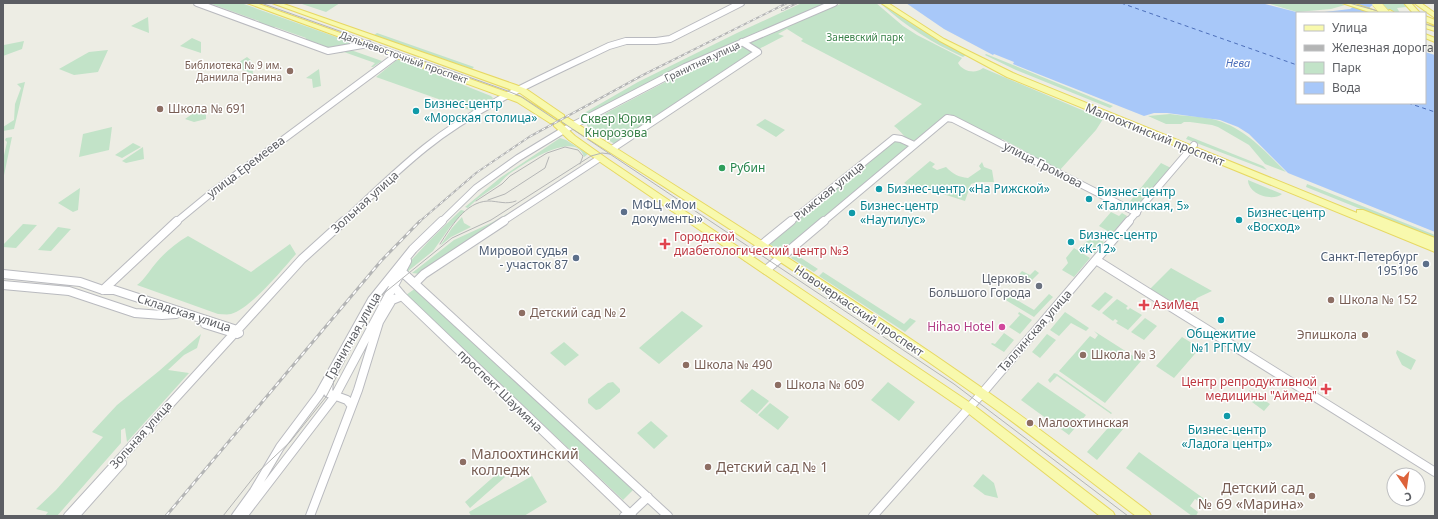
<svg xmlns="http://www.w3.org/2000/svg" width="1438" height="519" font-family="'Noto Sans',sans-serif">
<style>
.green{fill:#c2e3c8}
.water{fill:#a8c8f9}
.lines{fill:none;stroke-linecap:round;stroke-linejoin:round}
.ferry{stroke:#4d6fba;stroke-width:1;stroke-dasharray:4 3.5;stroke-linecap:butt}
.minor-far1-casing{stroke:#b9babf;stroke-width:8}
.minor-casing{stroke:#b9babf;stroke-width:10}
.major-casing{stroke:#e7d863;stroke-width:2}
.minor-far1{stroke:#fff;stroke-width:6}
.minor{stroke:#fff;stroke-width:8}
.major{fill:#f8f9ad;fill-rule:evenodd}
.tram{stroke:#b4b5b5;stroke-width:1}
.rail-far1-casing{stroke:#b4b5b5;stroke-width:2}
.rail-casing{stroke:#b4b5b5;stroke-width:3}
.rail-far1{stroke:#fff;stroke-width:1;stroke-dasharray:3.5;stroke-linecap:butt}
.rail{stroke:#fff;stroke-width:1.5;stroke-dasharray:5;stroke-linecap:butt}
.major-bridge-casing{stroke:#e7d863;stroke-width:9;stroke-linecap:butt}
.major-bridge{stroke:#f8f9ad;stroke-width:8}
.education-dot{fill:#8d6e63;stroke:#fff;stroke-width:1.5}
.culture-dot{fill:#0f9aa8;stroke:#fff;stroke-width:1.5}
.leisure-dot{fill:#2e9e5b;stroke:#fff;stroke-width:1.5}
.service-dot{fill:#5c6f8a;stroke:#fff;stroke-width:1.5}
.health-dot{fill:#e0444e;stroke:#fff;stroke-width:1.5}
.worship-dot{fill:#6b7280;stroke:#fff;stroke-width:1.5}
.hotel-dot{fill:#d1479c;stroke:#fff;stroke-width:1.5}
.labels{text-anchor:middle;stroke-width:3;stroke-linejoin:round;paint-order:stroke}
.far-park-label{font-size:10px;fill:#3b834b;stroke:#fff}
.far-street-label{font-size:10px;fill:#5c5e63;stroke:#fff}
.far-education-label{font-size:10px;fill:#785e54;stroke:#fff;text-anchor:end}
.far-water-label{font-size:11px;font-style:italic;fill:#4d6fba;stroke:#fff}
.culture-label{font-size:12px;fill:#0d838f;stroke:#fff;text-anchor:start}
.education-label{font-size:12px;fill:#785e54;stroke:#fff;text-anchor:start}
.park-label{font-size:12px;fill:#3b834b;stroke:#fff}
.street-label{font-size:12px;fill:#5c5e63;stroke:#fff}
.leisure-label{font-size:12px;fill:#27864d;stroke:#fff;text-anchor:start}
.service-label{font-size:12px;fill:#4e5e75;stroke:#fff;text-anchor:end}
.health-label{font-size:12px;fill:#be3a42;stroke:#fff;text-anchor:start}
.worship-label{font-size:12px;fill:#5b616d;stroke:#fff;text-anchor:end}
.hotel-label{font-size:12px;fill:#b23c85;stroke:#fff;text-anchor:end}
.near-education-label{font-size:14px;fill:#785e54;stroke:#fff;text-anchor:start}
</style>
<rect width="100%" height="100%" fill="#edede4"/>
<path class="green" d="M209 3H241L356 44 328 49 305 40 306 38 275 27 273 28 258 23 259 21Z
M299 3H340L326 12Z
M802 3H825L582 118 579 116 638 82 737 33Z
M843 3H876L903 26 917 35 962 58 958 63C963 72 976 74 983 68L1103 119 1096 130 1059 171 1022 152 1023 150 1002 139 1000 140 949 114 917 140C906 143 902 131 894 126L922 104 801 41 803 39 787 29 778 34 784 36 757 50 748 43Z
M882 3 966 55 963 57C931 42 907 27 881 4Z
M1267 3H1339L1345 5 1331 9 1297 12Z
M1382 3H1404L1413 13 1406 7 1397 8 1400 13 1387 10Z
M148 17 149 33 131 26Z
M377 33 474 67 472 69 374 35Z
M192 38 201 42V53L180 46Z
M24 41 22 49 3 56 4 45Z
M743 46 755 52 617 143H613L587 126V123L696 66Z
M348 49 382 61 373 67H371L375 63 344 52 341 53 337 52Z
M108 50 98 72 74 75 59 69 89 52Z
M986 54 1113 106 1110 108 1016 70 985 55Z
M247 57 252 61 253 74 233 66Z
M398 59 491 96 493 98 491 101 475 112 376 77Z
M319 69 321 86 313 88 312 79 306 78Z
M25 82 14 129 3 131V127L14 120 15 104 21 88 17 84Z
M204 106H206V119L194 122 185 119Z
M1170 114C1182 116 1195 116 1207 118 1241 124 1262 148 1286 172L1265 164 1249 145 1218 127 1212 125 1190 122H1184L1181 124H1166L1148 116Z
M765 119 785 130 776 137 756 125Z
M112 127 109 150 79 157 83 134Z
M1188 136 1263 166 1267 170 1186 139Z
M12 137 3 180V160L7 142 5 140 6 138Z
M560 138 566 140 588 154 584 157C576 128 520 166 508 175 504 178 502 181 499 184 488 192 477 198 468 208L465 207 500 178Z
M896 140 908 144V148L782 252 769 244Z
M133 143 141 147 122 158 115 155Z
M143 147 144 159 126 163 122 161Z
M930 161 935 164 932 167 937 170 946 167C953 174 958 177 968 178L981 169 979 166 982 162 984 167 992 170 994 182H977L971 184 965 201 921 187 916 190 904 183Z
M1161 163 1171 168 1137 207 1133 208 1127 205Z
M1248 180 1282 194C1272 202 1248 194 1248 180Z
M1307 184 1435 235V239L1306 187Z
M80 188 78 210 73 212 58 203Z
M461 210 465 211 450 227 433 251 407 272 406 266 429 241Z
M1111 212 1119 216 1122 213 1127 216 1110 236 1104 233 1106 230 1099 226Z
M507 214 510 216 420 274 412 273 454 240 493 222Z
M462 217 464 223 471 227 451 237 440 246 452 228Z
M23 224 37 225 16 248 3 247V245Z
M58 227 71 229 51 251 38 250Z
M188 236 251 272 290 244 296 254C282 270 250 309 231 314 227 315 222 314 218 314L137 285C145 279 149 271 156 263 164 253 176 243 188 236Z
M1092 236 1104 242 1094 254 1084 249 1083 245Z
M1074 248 1090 258 1074 277 1062 270 1068 263 1066 258Z
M795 254 818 269 814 272 791 258Z
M1171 268 1212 291 1197 298 1186 310 1150 289Z
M1035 270 1039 273 1030 282 1017 278 1007 288 1022 271 1030 275Z
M823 272 904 324 910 318 916 321 905 332 819 276Z
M416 288 633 490 623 500 406 295Z
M1003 292 1034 310 1049 294 1053 297 1034 317 999 296Z
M1105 292 1113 297 1099 311 1091 306Z
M1117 299 1128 306 1126 308 1128 310 1130 308 1142 315 1128 330 1116 323 1118 321 1115 319 1113 321 1102 313Z
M682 311 703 326 659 364 639 348Z
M1019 312 1032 320 1020 334 1009 327 1020 315 1018 314Z
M1065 312 1089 328 1086 331 1071 323 1059 336 1050 330Z
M1145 318 1157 326 1144 340 1131 332Z
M1094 331 1141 361 1105 403 1059 371 1090 336 1095 339 1098 335Z
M1004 333 1014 340 1004 352 991 344 992 343 995 344Z
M201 334 197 348 184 355 168 370 189 373 127 442 125 428 121 430V443L57 516H45L48 512 36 509 56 490 103 437 92 432 117 405 159 371Z
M1047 334 1056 340 1040 358 1032 352Z
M1182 337 1200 348 1174 378 1156 366Z
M564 342 579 355 565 366 550 353Z
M1397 350 1416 360 1411 370 1402 365 1396 353Z
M1054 373 1057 374 1112 413 1111 414 1057 376 1050 383 1048 380Z
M613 382 620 389V392L600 409 596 410 588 403V399L608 383Z
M888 382 915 402 899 421 871 400Z
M1038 382 1086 415 1069 435 1021 400Z
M752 389 769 401 757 414 740 401Z
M1249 390 1270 404 1264 411 1252 402Z
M770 403 789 417 778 430 758 415Z
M651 421 668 436 654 449 637 433Z
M1114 421 1124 428 1097 460 1087 452Z
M1139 452 1210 503 1207 507 1195 499 1190 506 1198 512 1196 516H1192L1126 468Z
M499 472 505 477 470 508 465 502Z
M983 474 994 483 998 498 985 495 973 486Z
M532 476 547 502 524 516H471L469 512Z"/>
<path class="water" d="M906 3H1261L1300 13H1297V103H1425V52L1435 55V232L1288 173 1249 134 1238 127 1220 120 1167 113H1154L1144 116 1013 64 1014 62 994 54 993 55 944 29Z
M1359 3H1380L1371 6 1366 13H1316L1350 9Z"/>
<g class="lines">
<path class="ferry" d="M1121 3 1297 65
M1408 103 1435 112"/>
<defs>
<path id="minor-far1" d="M197 3 328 51 368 44
M612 149 758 52 742 42
M176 222 210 194 397 55
M343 222C370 197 397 170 426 147 478 105 549 75 609 46L626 41H656L670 39 741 3
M441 222 476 188 518 158 564 130 685 67 834 3
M502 222 600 158
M790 222 894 138 901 139 914 145
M823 222 947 118 953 119 1137 213
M1128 222 1194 145"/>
<path id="minor" d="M747 257 791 221
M1096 260 1435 472
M766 270 824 221
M401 271 668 516
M3 274 80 282 103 290H114L237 330 239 333
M415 283 424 274 504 221
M392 284 402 296 632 516
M3 285 69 291 135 313 162 315 176 314
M103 290 177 221
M205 324 237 334
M329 381 328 393 347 400 351 405
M68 516 302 259 344 221
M75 516 122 463
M236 516 254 491 280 447 319 395 372 300 413 249 442 221
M243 516 335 396 407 261
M310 516 358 390 379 322 392 300 402 296
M624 516 630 514 648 497
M873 516 985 390 1129 221"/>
<path id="major" d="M247 3H256L523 98 556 119V122H560L575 136 609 160 972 404 1113 512 1115 516H1100L964 410 603 164 569 140 554 126V123H550L517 102Z
M272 3H281L516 85 526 89 564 115V118H568C708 206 849 295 985 390 1041 429 1094 471 1149 512L1151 516H1136C1083 476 1031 434 977 396 842 300 702 210 562 122V119H558L520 93Z
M881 3H888L944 39 1013 73 1357 213V210H1363L1435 238V252L1007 77 940 41Z
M1342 3H1352L1382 13H1372Z
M1404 3H1411L1420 13H1413Z
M1414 3H1421L1435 13V18Z
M1390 10 1395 13H1387L1388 11Z
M1425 16 1435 20V25L1425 21Z
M1425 24 1435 27V31L1425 28Z
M1425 34 1435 38V42L1425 38Z"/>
</defs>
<use href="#minor-far1" class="minor-far1-casing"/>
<use href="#minor" class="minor-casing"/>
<use href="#major" class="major-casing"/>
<use href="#minor-far1" class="minor-far1"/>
<use href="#minor" class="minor"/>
<use href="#major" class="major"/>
<path class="tram" d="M261 3 505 90 520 96 556 120
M1349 3 1378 11
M1425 24 1435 27
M562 122 954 384 1128 516
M488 200 505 194 545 168 549 157
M476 201 502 184 510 176 547 153 565 147 578 150 583 156 580 164
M440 244C451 227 465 202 488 201 498 201 506 205 516 201
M223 516 257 473 290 442 326 397 369 314 383 294 452 238 491 220 591 156 602 153 610 154"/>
<defs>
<path id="rail-far1" d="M782 10 797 3
M419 222 476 173 529 137 643 75 787 3"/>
<path id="rail" d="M166 516 381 261 420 221"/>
</defs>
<use href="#rail-far1" class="rail-far1-casing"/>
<use href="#rail" class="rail-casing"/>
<use href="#rail-far1" class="rail-far1"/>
<use href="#rail" class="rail"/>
<defs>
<path id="major-bridge" d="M1376 3 1385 13"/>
</defs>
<use href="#major-bridge" class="major-bridge-casing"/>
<use href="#major-bridge" class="major-bridge"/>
</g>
<g class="education-dot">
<circle cx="290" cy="71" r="4"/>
<circle cx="160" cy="109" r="4"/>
<circle cx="1331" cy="300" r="4"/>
<circle cx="522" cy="313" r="4"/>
<circle cx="1365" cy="335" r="4"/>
<circle cx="1083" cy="355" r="4"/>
<circle cx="686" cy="365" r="4"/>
<circle cx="778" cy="385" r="4"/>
<circle cx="1030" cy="423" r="4"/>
<circle cx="463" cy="462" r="4"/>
<circle cx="708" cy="467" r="4"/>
<circle cx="1312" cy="496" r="4"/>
</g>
<g class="culture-dot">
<circle cx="416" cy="111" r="4"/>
<circle cx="879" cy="189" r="4"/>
<circle cx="1089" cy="199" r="4"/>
<circle cx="852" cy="213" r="4"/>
<circle cx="1239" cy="220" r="4"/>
<circle cx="1071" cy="242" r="4"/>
<circle cx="1221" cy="320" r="4"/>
<circle cx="1227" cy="416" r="4"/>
</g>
<circle class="leisure-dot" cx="722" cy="168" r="4"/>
<g class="service-dot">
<circle cx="624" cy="212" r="4"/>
<circle cx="576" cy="258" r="4"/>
<circle cx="1426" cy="264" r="4"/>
</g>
<g class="health-dot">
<path d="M663 238h4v4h4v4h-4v4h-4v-4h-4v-4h4z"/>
<path d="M1142 299h4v4h4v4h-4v4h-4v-4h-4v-4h4z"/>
<path d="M1324 383h4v4h4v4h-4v4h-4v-4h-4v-4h4z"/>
</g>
<circle class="worship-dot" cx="1039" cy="286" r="4"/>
<circle class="hotel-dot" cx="1002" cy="327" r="4"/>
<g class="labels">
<g class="far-park-label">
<text x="865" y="41">Заневский парк</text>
</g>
<g class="far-street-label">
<text transform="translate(404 57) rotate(20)" y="4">Дальневосточный проспект</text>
<text transform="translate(702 61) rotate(-25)" y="4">Гранитная улица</text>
</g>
<g class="far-education-label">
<text x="282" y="69">Библиотека № 9 им.<tspan x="282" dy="12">Даниила Гранина</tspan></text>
</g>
<g class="far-water-label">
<text x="1238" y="67">Нева</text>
</g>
<g class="culture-label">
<text x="424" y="108">Бизнес-центр<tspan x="424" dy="14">«Морская столица»</tspan></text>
<text x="887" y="193">Бизнес-центр «На Рижской»</text>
<text x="1097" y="196">Бизнес-центр<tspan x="1097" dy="14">«Таллинская, 5»</tspan></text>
<text x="860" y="210">Бизнес-центр<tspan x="860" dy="14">«Наутилус»</tspan></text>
<text x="1247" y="217">Бизнес-центр<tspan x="1247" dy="14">«Восход»</tspan></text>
<text x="1079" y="239">Бизнес-центр<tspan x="1079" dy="14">«К-12»</tspan></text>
<text x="1221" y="338" text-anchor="middle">Общежитие<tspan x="1221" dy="14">№1 РГГМУ</tspan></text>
<text x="1227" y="434" text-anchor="middle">Бизнес-центр<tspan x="1227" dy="14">«Ладога центр»</tspan></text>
</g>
<g class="education-label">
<text x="168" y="113">Школа № 691</text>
<text x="1339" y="304">Школа № 152</text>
<text x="530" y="317">Детский сад № 2</text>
<text x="1357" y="339" text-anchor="end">Эпишкола</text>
<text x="1091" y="359">Школа № 3</text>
<text x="694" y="369">Школа № 490</text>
<text x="786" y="389">Школа № 609</text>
<text x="1038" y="427">Малоохтинская</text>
</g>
<g class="park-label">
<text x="616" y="123">Сквер Юрия<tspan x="616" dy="14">Кнорозова</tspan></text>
</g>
<g class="street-label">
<text transform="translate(1155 135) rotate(22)" y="4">Малоохтинский проспект</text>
<text transform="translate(1043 165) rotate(27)" y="4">улица Громова</text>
<text transform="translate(246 167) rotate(-37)" y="4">улица Еремеева</text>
<text transform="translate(829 191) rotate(-39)" y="4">Рижская улица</text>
<text transform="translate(365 202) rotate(-42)" y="4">Зольная улица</text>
<text transform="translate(859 311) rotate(34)" y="4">Новочеркасский проспект</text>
<text transform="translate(184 313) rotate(18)" y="4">Складская улица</text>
<text transform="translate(1035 331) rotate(-49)" y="4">Таллинская улица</text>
<text transform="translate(353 336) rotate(-60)" y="4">Гранитная улица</text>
<text transform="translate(500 391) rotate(44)" y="4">проспект Шаумяна</text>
<text transform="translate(141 435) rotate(-48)" y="4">Зольная улица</text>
</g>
<g class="leisure-label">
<text x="730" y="172">Рубин</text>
</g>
<g class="service-label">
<text x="632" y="209" text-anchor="start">МФЦ «Мои<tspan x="632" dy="14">документы»</tspan></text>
<text x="568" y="255">Мировой судья<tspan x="568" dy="14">- участок 87</tspan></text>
<text x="1418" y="261">Санкт-Петербург<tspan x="1418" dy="14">195196</tspan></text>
</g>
<g class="health-label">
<text x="674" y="241">Городской<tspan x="674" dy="14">диабетологический центр №3</tspan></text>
<text x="1153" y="309">АзиМед</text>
<text x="1317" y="386" text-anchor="end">Центр репродуктивной<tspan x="1317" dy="14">медицины "Аймед"</tspan></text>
</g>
<g class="worship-label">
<text x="1031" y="283">Церковь<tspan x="1031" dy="14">Большого Города</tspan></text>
</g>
<g class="hotel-label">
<text x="994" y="331">Hihao Hotel</text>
</g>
<g class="near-education-label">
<text x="471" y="459">Малоохтинский<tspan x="471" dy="16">колледж</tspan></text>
<text x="716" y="472">Детский сад № 1</text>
<text x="1304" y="493" text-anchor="end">Детский сад<tspan x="1304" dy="16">№ 69 «Марина»</tspan></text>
</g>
</g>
<rect width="1438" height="519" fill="none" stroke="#5c5e63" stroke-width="8"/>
<rect x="1296" y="12" width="130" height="92" fill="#ffffff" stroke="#bebfc1"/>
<rect x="1304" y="25" width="20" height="6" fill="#f8f9ad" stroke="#bebfc1"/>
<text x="1332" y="32" font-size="12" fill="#5c5e63">Улица</text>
<rect x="1304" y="45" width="20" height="6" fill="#b4b5b5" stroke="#bebfc1"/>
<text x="1332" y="52" font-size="12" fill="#5c5e63">Железная дорога</text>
<rect x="1304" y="62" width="20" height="12" fill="#c2e3c8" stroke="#bebfc1"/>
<text x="1332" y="72" font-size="12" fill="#5c5e63">Парк</text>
<rect x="1304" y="82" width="20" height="12" fill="#a8c8f9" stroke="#bebfc1"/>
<text x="1332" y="92" font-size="12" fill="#5c5e63">Вода</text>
<g transform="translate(1406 487) rotate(167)"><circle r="19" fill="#ffffff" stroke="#bebfc1"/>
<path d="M0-3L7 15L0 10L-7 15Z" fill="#dd633b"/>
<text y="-6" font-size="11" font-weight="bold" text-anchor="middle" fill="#5c5e63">С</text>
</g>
</svg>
